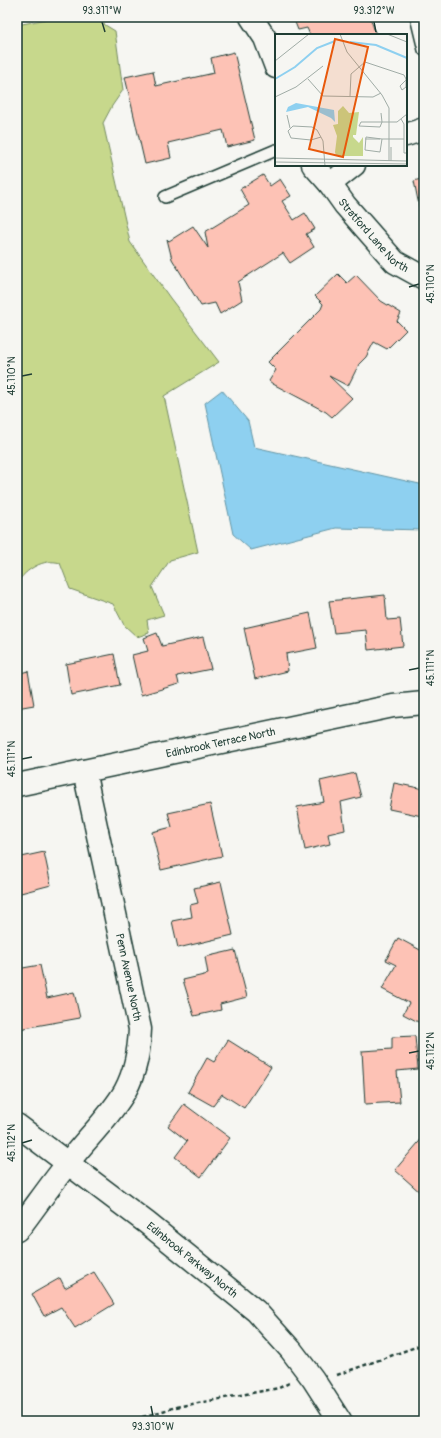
<svg xmlns="http://www.w3.org/2000/svg" width="441" height="1438" font-family="Pangolin,sans-serif">
<style>
.green{fill:#c7d88c;stroke:#738a60}
.water{fill:#8ed0f0;stroke:#6295a5}
.building{fill:#fdc2b5;stroke:#1f3d34}
.lines{fill:none;stroke-linecap:round;stroke-linejoin:round}
.lane-casing{stroke:#1f3d34;stroke-width:14}
.street-casing{stroke:#1f3d34;stroke-width:25}
.secondary-casing{stroke:#1f3d34;stroke-width:25}
.path{stroke:#1f3d34;stroke-width:2.5;stroke-dasharray:4 3;stroke-linecap:butt}
.lane{stroke:#f6f6f2;stroke-width:11}
.street{stroke:#f6f6f2;stroke-width:22}
.secondary{stroke:#f6f6f2;stroke-width:22}
.ticks{fill:none;stroke:#1f3d34;stroke-width:1.5}
.labels{text-anchor:middle;stroke-width:3;stroke-linejoin:round;paint-order:stroke}
.street-label{font-size:11px;fill:#1f3d34;stroke:#f6f6f2}
.inset-river{fill:none;stroke:#8ed0f0;stroke-width:2}
.inset-road{fill:none;stroke:#a0aca6;stroke-width:1}
.view{fill:#e8590c;fill-opacity:0.15;stroke:#e8590c;stroke-width:2}
.inset-edge{fill:none;stroke:#1f3d34;stroke-width:2}
.neatline{fill:none;stroke:#1f3d34;stroke-width:1.5}
.ticks-label{font-size:10px;text-anchor:middle;fill:#1f3d34}
</style>
<rect width="100%" height="100%" fill="#f6f6f2"/>
<filter id="ink" filterUnits="userSpaceOnUse"><feTurbulence type="fractalNoise" baseFrequency=".025" numOctaves="2"/><feDisplacementMap in="SourceGraphic" scale="8" xChannelSelector="R" yChannelSelector="G"/><feConvolveMatrix kernelMatrix="1 2 1 2 8 2 1 2 1" color-interpolation-filters="sRGB"/></filter>
<g filter="url(#ink)">
<path class="green" d="M57 17H92L115 31 123 90 112 106 103 123 130 242 170 298 219 362 164 396 198 552 170 560 152 587 164 615 147 620 149 633 137 637 124 625 113 604 70 589 60 563C44 558 26 569 17 583V25Z"/>
<path class="water" d="M222 390 248 421 254 447 424 485V530L336 528 251 550 233 534 205 403Z"/>
<path class="building" d="M293 17H370L376 35H310L307 28 298 30Z
M234 52 255 140 227 147 223 130 168 143 171 158 145 164 125 77 153 71 156 86 214 73 211 58Z
M263 175 270 186 280 179 291 196 282 201 294 220 305 213 315 229 306 234 314 247 290 263 283 253 238 282 242 300 220 314 215 303 201 306 172 259 167 239 169 241 193 226 208 248 205 232 249 205 240 189Z
M424 178V230L414 181Z
M338 274 347 283 356 275 381 301 401 313 397 321 406 330 387 349 374 342 366 357 359 364 348 386 329 376 352 398 332 417 326 412 273 384 269 381 276 370 268 362 321 309 323 304 315 296Z
M385 595 387 620 400 619 403 646 368 650 366 630 334 633 329 601Z
M423 600H424V630H423Z
M310 613 317 648 286 654 288 671 255 679 244 628Z
M157 633 162 646 203 637 211 669 177 676 179 684 141 695 132 655 148 651 144 638Z
M114 654 120 685 71 695 66 664Z
M28 671 34 705 17 708V674Z
M355 773 361 797 341 802 345 830 328 834 330 844 305 850 297 807 324 802 320 781Z
M394 783 424 789V828L421 827 422 816 389 809Z
M210 804 222 856 161 870 152 832 172 827 168 813Z
M44 852 51 885 17 894V858Z
M221 882 233 935 178 948 172 921 192 917 190 905 198 903 194 888Z
M398 938 424 952V986L423 988 424 989V1025L403 1014 409 1003 382 989 396 965 386 960Z
M235 950 247 997 220 1004 221 1010 194 1016 183 980 208 974 205 957Z
M40 965 47 998 74 992 80 1018 19 1029 17 1021V969Z
M415 1036 418 1069 397 1071 400 1102 365 1104 362 1051 392 1049V1037Z
M228 1040 271 1067 244 1108 222 1094 213 1106 188 1092 207 1058 214 1062Z
M184 1104 230 1138 201 1177 175 1157 187 1141 168 1126Z
M424 1136V1192L422 1194 395 1170Z
M94 1272 114 1304 75 1328 61 1307 44 1316 32 1294 60 1278 65 1288Z"/>
<g class="lines">
<defs>
<path id="lane" d="M416 17 424 50
M165 197 276 150"/>
<g id="street">
<path d="M251 17 265 38 276 67"/>
<path d="M406 135 424 129"/>
<path id="s1" d="M313 165 330 184 345 205 395 262 424 278"/>
<path d="M330 184 354 165"/>
<path id="s2" d="M17 785 393 706 424 703"/>
<path d="M17 1230 20 1227C36 1206 51 1184 68 1163 85 1140 111 1116 125 1091 136 1071 139 1051 140 1029L84 771"/>
</g>
<g id="secondary">
<path id="s3" d="M17 1125 147 1223 256 1311 291 1350 313 1379 340 1421"/>
</g>
</defs>
<use href="#lane" class="lane-casing"/>
<use href="#street" class="street-casing"/>
<use href="#secondary" class="secondary-casing"/>
<path class="path" d="M337 1375 424 1344
M129 1421 176 1407 279 1388 289 1383"/>
<use href="#lane" class="lane"/>
<use href="#street" class="street"/>
<use href="#secondary" class="secondary"/>
</g>
</g>
<path class="ticks" d="M102 22 105 32M374 22 376 32M409 287 419 284M22 376 32 374M409 670 419 668M22 759 32 757M409 1053 419 1051M22 1143 32 1140M151 1406 153 1416"/>
<g class="labels">
<g class="street-label">
<text dy="4" stroke="none"><textPath href="#s1" startOffset="93">Stratford Lane North</textPath></text>
<text dy="4" stroke="none"><textPath href="#s2" startOffset="208">Edinbrook Terrace North</textPath></text>
<text transform="translate(129 977) rotate(78)" y="4">Penn Avenue North</text>
<text dy="4" stroke="none"><textPath href="#s3" startOffset="221">Edinbrook Parkway North</textPath></text>
</g>
</g>
<g transform="translate(275 34)">
<rect width="132" height="132" fill="#f6f6f2"/>
<path d="M68 72 74 79 84 78 81 101H78V103L84 109 88 103V122H61L60 118 62 102 58 91 63 90V77Z" fill="#c7d88c"/>
<path d="M21 69 59 76 60 88 56 84 33 73 11 78 13 73Z" fill="#8ed0f0"/>
<path class="inset-river" d="M75 8 101 11 132 24M0 45 20 33 42 14 60 7"/>
<path class="inset-road" d="M65 0 72 18 107 61 114 74V127M112 0 132 8M0 27 34 0M33 45 48 62 98 63 106 59M75 62 76 40 90 28 129 41 131 45V53L127 56 125 52 131 46M0 63 21 53 48 32M106 79 107 88 105 93 84 92 86 88H122L132 80M12 81 15 94M126 85 129 90V119H132M46 103 36 106 16 104 13 97 18 92 37 93 42 96 47 105 48 107 50 132M90 105H105M107 105 91 103 90 116 105 118 107 105H129M116 113V127M0 124 132 127M0 128 132 130"/>
<path class="view" d="M60 5 93 13 68 123 34 115Z"/>
<rect width="132" height="132" class="inset-edge"/>
</g>
<rect width="441" height="1438" fill="none" stroke="#f6f6f2" stroke-width="44"/>
<rect x="22" y="22" width="397" height="1394" class="neatline"/>
<g class="ticks-label">
<text x="102" y="14">93.311°W</text>
<text x="374" y="14">93.312°W</text>
<text transform="translate(430 284) rotate(-90)" y="4">45.110°N</text>
<text transform="translate(11 376) rotate(-90)" y="4">45.110°N</text>
<text transform="translate(430 668) rotate(-90)" y="4">45.111°N</text>
<text transform="translate(11 759) rotate(-90)" y="4">45.111°N</text>
<text transform="translate(430 1051) rotate(-90)" y="4">45.112°N</text>
<text transform="translate(11 1143) rotate(-90)" y="4">45.112°N</text>
<text x="153" y="1430">93.310°W</text>
</g>
</svg>
